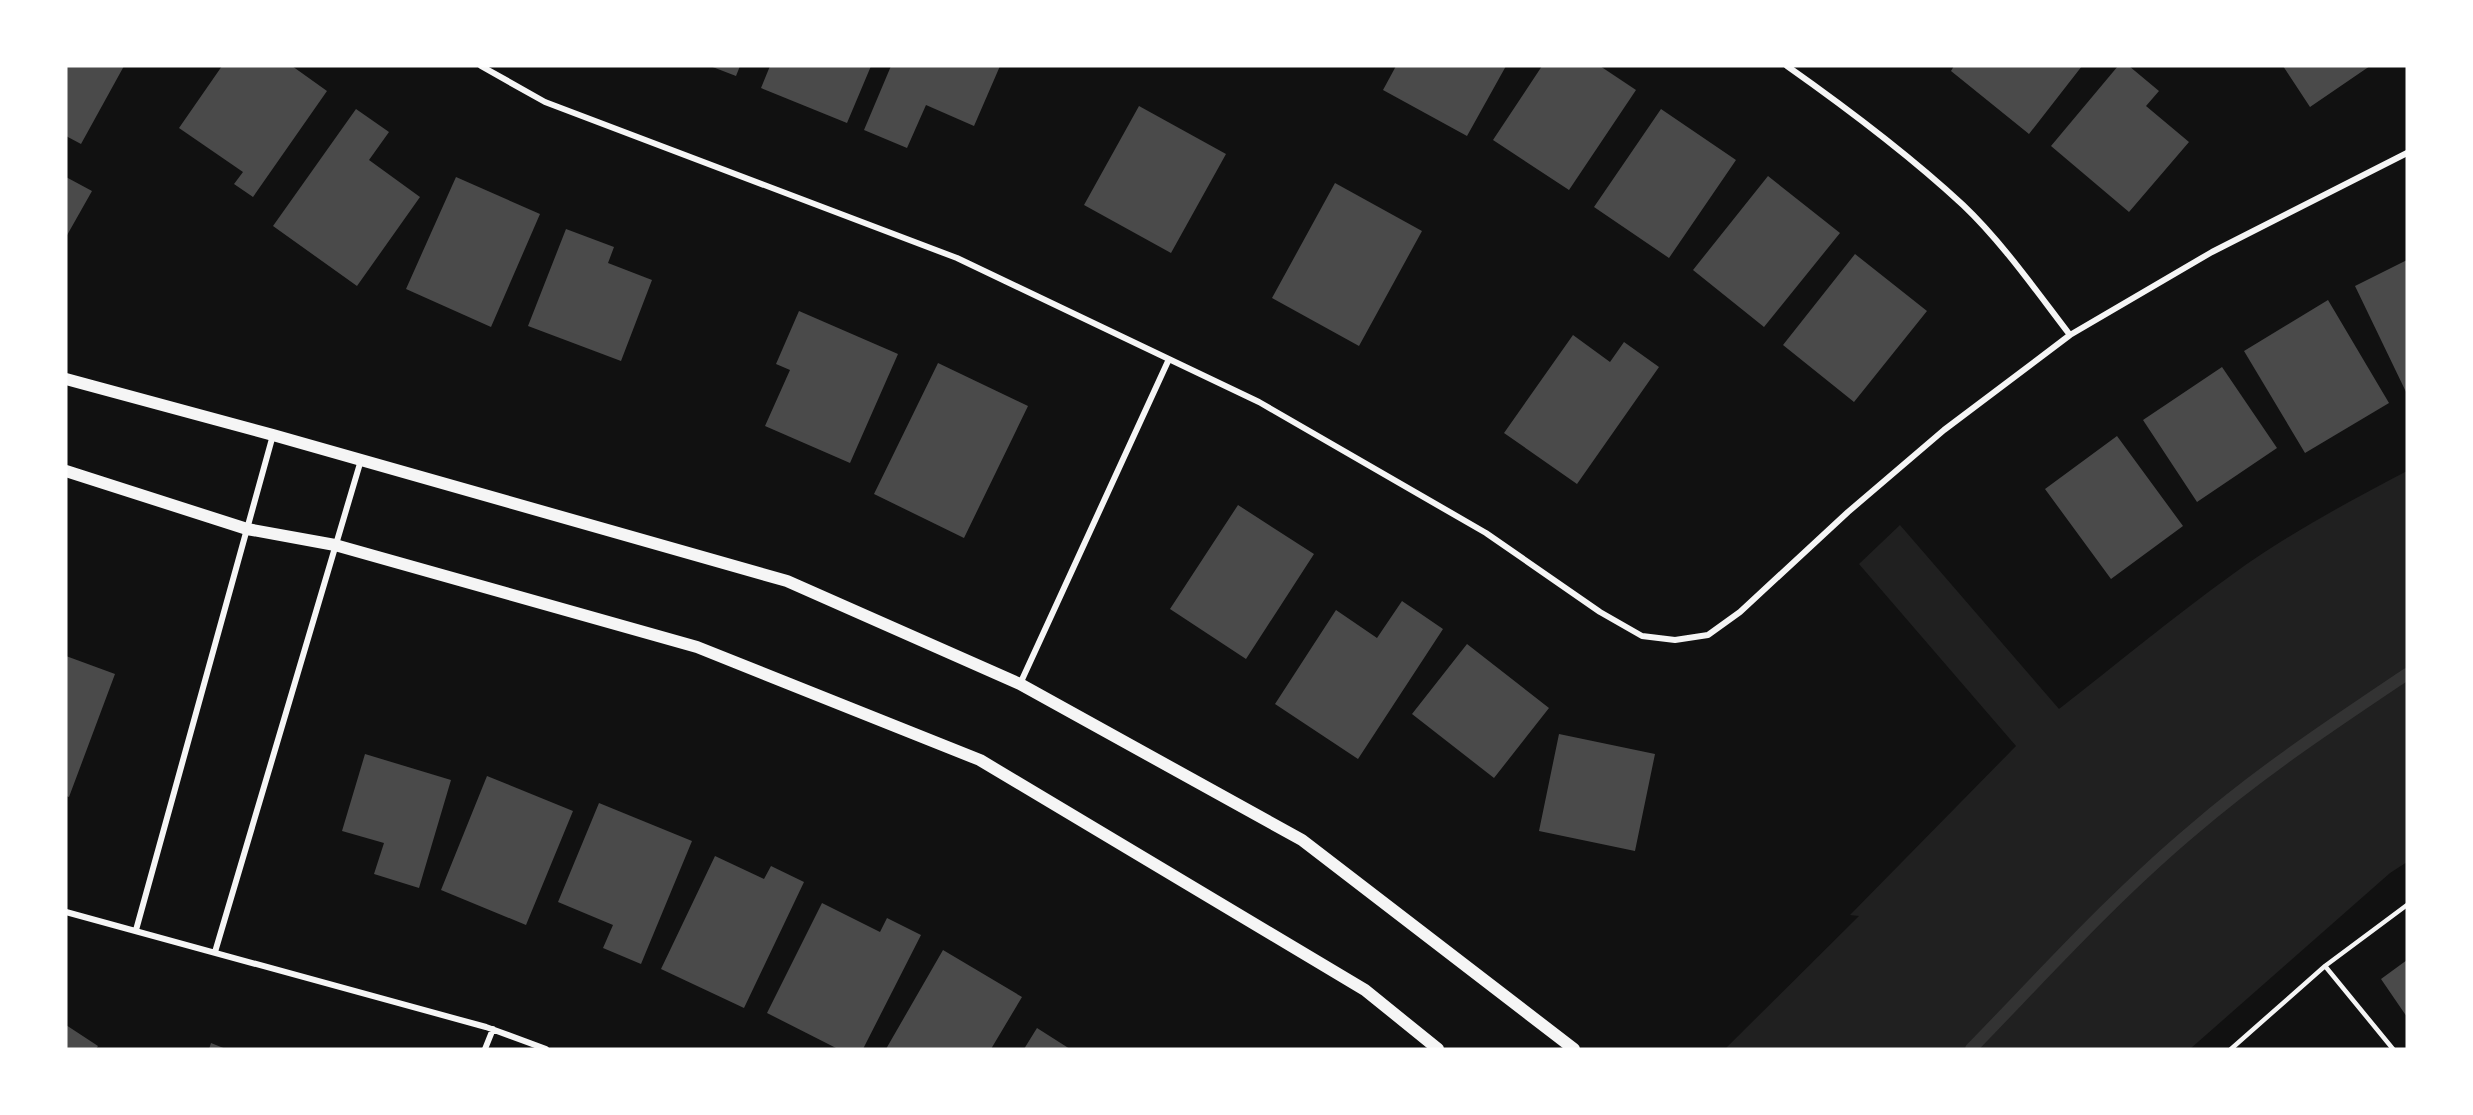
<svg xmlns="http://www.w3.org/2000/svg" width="2473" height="1115" font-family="Poppins,sans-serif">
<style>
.green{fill:#202020}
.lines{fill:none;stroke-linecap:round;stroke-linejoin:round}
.stream{stroke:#333;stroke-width:12}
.building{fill:#4a4a4a}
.service{stroke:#f5f5f5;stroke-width:4.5}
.minor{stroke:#f5f5f5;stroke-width:6}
.secondary{stroke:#f5f5f5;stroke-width:12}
</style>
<rect width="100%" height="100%" fill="#111"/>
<path class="green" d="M2407 471V862L2390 873 2190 1049H1725L1859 916 1850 915 2016 746 1859 564 1900 525 2059 709C2117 664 2173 617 2233 574 2288 534 2348 502 2407 471Z"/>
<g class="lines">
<path class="stream" d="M1971 1049C2043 975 2114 896 2194 829 2260 772 2334 723 2407 674"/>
</g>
<path class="building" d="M66 66H124L81 144 66 136Z
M222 66H292L327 91 253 197 234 184 243 172 179 128Z
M710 66H740L736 76Z
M770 66H871L847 123 761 88Z
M891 66H1000L974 126 926 105 907 148 864 130Z
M1396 66H1506L1467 136 1383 90Z
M1542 66H1600L1636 90 1569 190 1493 140Z
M1954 66H2082L2029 134 1951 71Z
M2118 66H2129L2159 91 2146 106 2189 142 2129 212 2051 146Z
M2283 66H2370L2310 107Z
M1139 106 1226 154 1171 253 1084 205Z
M356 109 389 132 369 160 420 197 357 286 273 226Z
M1661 109 1736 160 1669 258 1594 207Z
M1768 176 1840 233 1764 327 1693 270Z
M66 177 92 191 66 237Z
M456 177 540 214 491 327 406 289Z
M1335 183 1422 231 1359 346 1272 298Z
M566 229 614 247 608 263 652 280 621 361 528 326Z
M1855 254 1927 311 1854 402 1783 345Z
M2407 260V394L2355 286Z
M2328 300 2389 403 2305 453 2244 351Z
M799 311 898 354 850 463 765 426 790 370 776 364Z
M1573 335 1610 362 1624 342 1659 367 1577 484 1504 433Z
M938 363 1028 406 964 538 874 494Z
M2222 367 2277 448 2197 502 2143 420Z
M2117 436 2183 526 2111 579 2045 489Z
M1238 505 1314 554 1246 659 1170 609Z
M1402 601 1443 629 1358 759 1275 704 1336 610 1377 638Z
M1467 644 1549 708 1494 778 1412 714Z
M66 656 115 674 69 797 66 796Z
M1559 734 1655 754 1635 851 1539 831Z
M365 754 451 780 419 888 374 874 384 843 342 831Z
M487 776 573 811 526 925 441 890Z
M599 803 692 841 641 964 603 948 613 925 558 902Z
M715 856 764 879 771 866 804 882 744 1008 661 969Z
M822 903 880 932 887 918 921 935 863 1049H838L767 1013Z
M943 950 1022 997 991 1049H886Z
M2407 960V1017L2381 979Z
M66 1025 98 1046 96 1049H66Z
M1037 1028 1070 1049H1024Z
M211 1043 226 1049H209Z"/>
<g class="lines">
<path class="service" d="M2325 966 2393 1049
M2231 1049 2325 966 2407 905"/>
<path class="minor" d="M481 66 545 102 957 258 1259 402 1486 533 1600 612 1642 636 1675 640 1708 635 1740 612 1848 512 1944 430 2070 335 2212 252 2407 153
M1787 66C1848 109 1908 154 1963 205 2002 242 2037 292 2070 335
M1020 684 1169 359
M66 912 486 1027 546 1049
M136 930 273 435
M215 952 361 460
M485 1049 493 1029"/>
<path class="secondary" d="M66 379 273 435 787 581 1020 684 1302 840 1574 1049
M66 471 247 529 335 545 697 647 980 760 1365 990 1438 1049"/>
</g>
<rect width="2473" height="1115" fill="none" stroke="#ffffff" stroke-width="135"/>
</svg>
